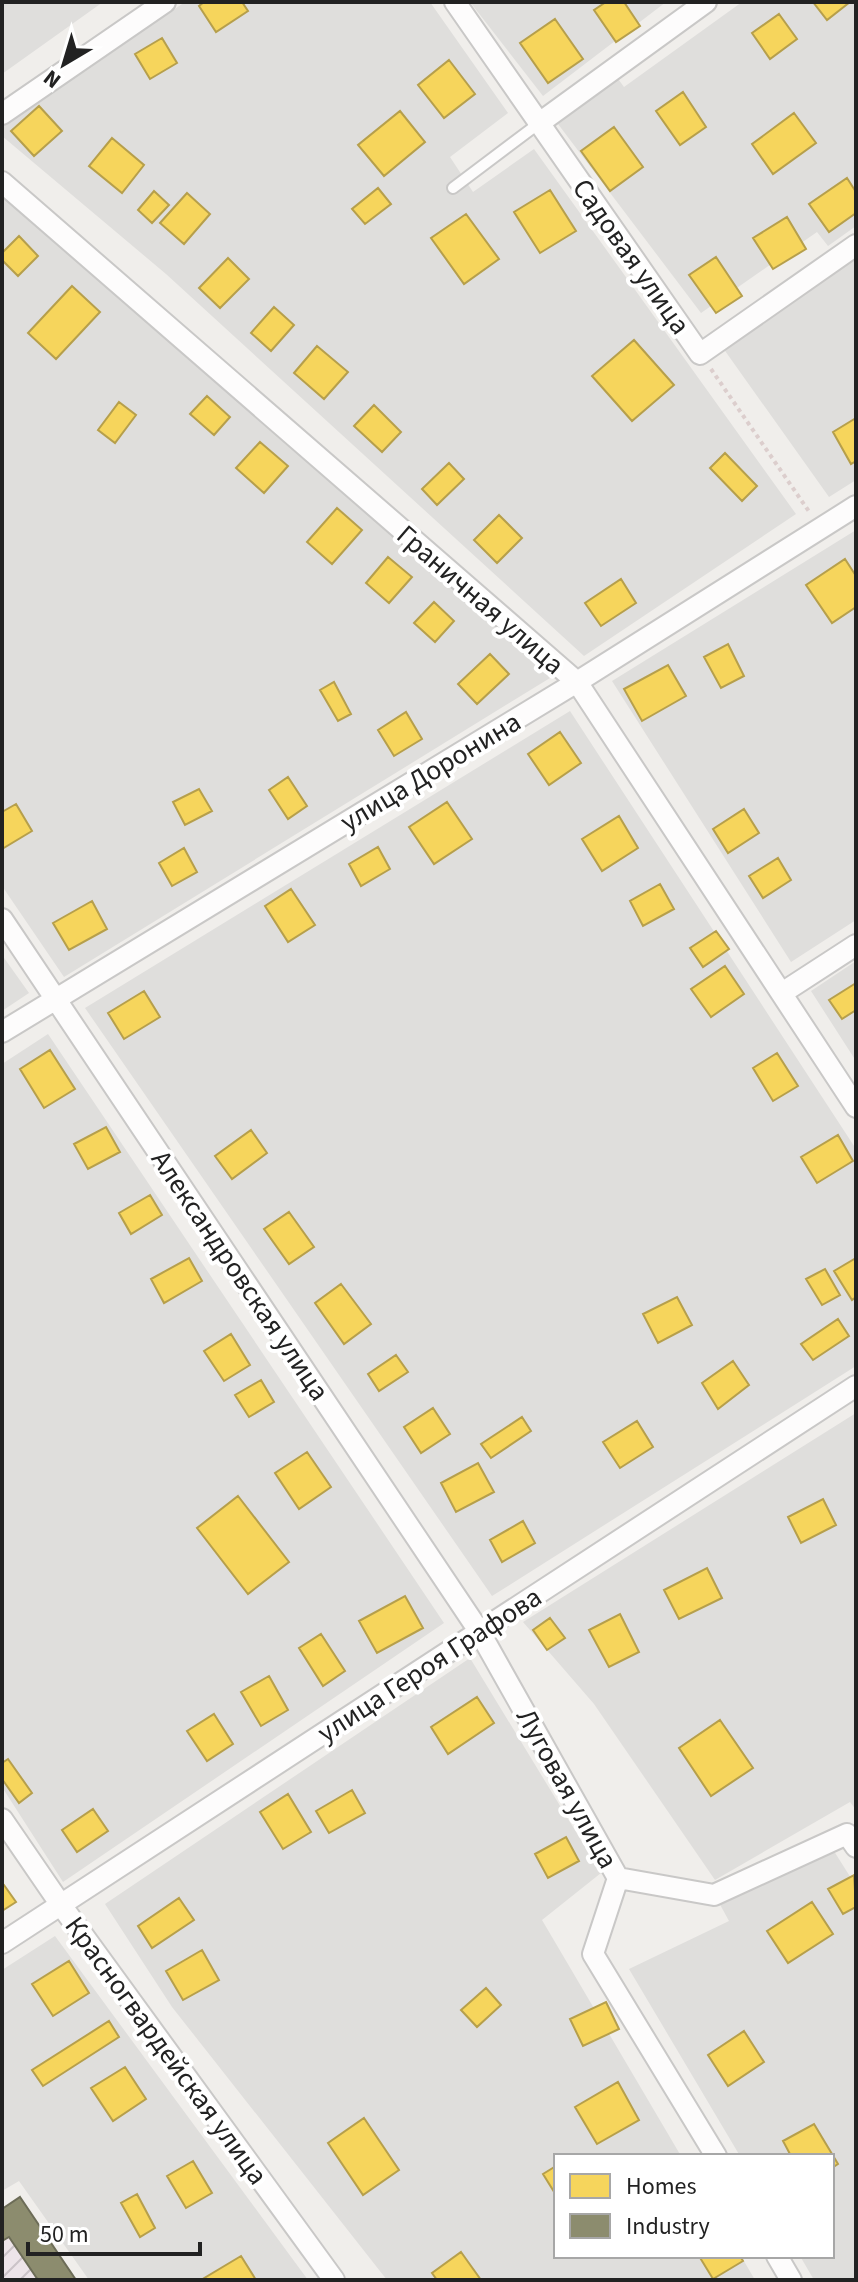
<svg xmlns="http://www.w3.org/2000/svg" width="858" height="2282" font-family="'Source Sans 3',sans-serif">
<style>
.residential{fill:#dfdedc}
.industrial{fill:url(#industrial-furrows)}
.homes{fill:#f6d55c;stroke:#b69f4b;stroke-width:2}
.industry{fill:#8c8c6e;stroke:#6c6c57;stroke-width:2}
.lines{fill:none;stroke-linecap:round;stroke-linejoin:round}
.lane-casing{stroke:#c9c8c7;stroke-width:14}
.street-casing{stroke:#c9c8c7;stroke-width:24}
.path{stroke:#dccecd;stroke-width:4;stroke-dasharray:4 4;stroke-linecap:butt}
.lane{stroke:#fdfcfc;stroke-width:10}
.street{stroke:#fdfcfc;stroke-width:20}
.labels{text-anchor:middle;stroke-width:8;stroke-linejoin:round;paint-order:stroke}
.street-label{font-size:28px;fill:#222;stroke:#fff}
</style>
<defs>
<pattern id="industrial-furrows" width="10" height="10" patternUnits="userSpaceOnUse" patternTransform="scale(2)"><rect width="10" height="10" fill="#ede4e9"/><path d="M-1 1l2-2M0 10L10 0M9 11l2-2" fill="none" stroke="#cbc3c8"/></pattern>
</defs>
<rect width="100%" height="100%" fill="#f0eeeb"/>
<path class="residential" d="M2 2H103L2 74Z
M185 2H430L508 113 450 157 473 192 534 149 796 514 584 656 166 274 2 136V126Z
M470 2H666L543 96Z
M742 2H856V226L828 246 817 232 701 313 558 124 616 76 624 87Z
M2 188 521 647 550 678 64 977 2 886Z
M856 257V480L829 497 723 348Z
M856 530V920L791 962 612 681Z
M570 711 856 1149V1366L492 1596 85 1008Z
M2 955 29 993 2 1011Z
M856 961V1061L811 991Z
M48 1034 444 1623 63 1882 2 1787V1064Z
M856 1413V1810L850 1802 715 1880 594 1704 523 1622Z
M470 1658 601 1873 542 1920 681 2156H556V2256H741L755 2280H387L172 2007 105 1904Z
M832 1848 856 1886V2280H814L800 2256H832V2156H740L629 1969 729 1921 717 1899Z
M55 1936 308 2280H89L19 2181 2 2191V1970Z"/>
<path class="industrial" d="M20 2197 76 2280H2V2209Z"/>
<path class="homes" d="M204 2H242L248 11 216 32 199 6Z
M606 2H624L640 26 616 42 594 10Z
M813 2H850L827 20Z
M779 14 797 39 770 59 752 33Z
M555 19 583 59 548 83 520 43Z
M162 38 177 63 150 79 135 54Z
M449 60 475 94 444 118 418 85Z
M683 92 706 127 680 145 656 111Z
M39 106 62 131 34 156 11 131Z
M400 111 425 142 384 176 358 145Z
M794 113 816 143 773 174 752 144Z
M614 127 643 167 610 191 581 151Z
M112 138 144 165 122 193 89 166Z
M847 178 856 192V213L829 232 809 204Z
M378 188 391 204 365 224 352 209Z
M550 190 576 231 540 253 514 212Z
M154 191 169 205 152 223 138 210Z
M187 193 210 214 184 244 160 223Z
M466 214 499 259 464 284 431 238Z
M787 217 806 249 773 269 753 238Z
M19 236 38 256 18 276 2 260V253Z
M716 257 742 296 716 313 689 275Z
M228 258 249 279 220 308 199 288Z
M72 286 100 312 56 359 28 333Z
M274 307 294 325 271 351 251 333Z
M634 340 674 385 632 421 592 376Z
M317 346 348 372 324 399 294 373Z
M207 396 230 417 214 435 190 414Z
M119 402 136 415 115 443 98 430Z
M374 405 401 432 382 452 354 426Z
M856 418V461L851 464 833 432Z
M260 442 288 466 264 493 236 468Z
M725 453 757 486 742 501 710 468Z
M449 463 464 479 437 505 422 489Z
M337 508 362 530 332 564 307 542Z
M499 515 522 538 497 563 474 540Z
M388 557 412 577 389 603 366 583Z
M845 559 856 576V607L832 623 806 585Z
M621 579 636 603 601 626 585 603Z
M434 602 454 621 435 642 414 623Z
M728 644 744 676 721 688 704 657Z
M490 654 509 674 477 704 458 684Z
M668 665 686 696 642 721 624 689Z
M334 682 351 714 338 721 320 690Z
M406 712 422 739 394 756 378 730Z
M560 732 581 763 549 785 528 754Z
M288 777 307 806 288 819 269 790Z
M199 789 212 811 185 825 173 802Z
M447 802 472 839 434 864 409 827Z
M16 804 32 831 2 849V812Z
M744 809 759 833 728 853 713 829Z
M619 816 638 848 602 871 582 839Z
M378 847 390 869 361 886 349 864Z
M184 848 197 872 172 886 159 863Z
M778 858 791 880 763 898 749 876Z
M660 884 674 909 643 926 630 901Z
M291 889 315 925 288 942 265 906Z
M92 901 107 929 69 950 53 923Z
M716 931 729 949 703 967 690 948Z
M725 966 744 994 711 1017 691 989Z
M856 983V1010L842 1019 829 1000Z
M144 991 160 1017 124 1039 108 1013Z
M50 1050 75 1089 44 1108 20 1069Z
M777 1053 798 1086 773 1101 753 1068Z
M106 1127 120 1152 88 1169 74 1144Z
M251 1130 267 1153 232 1179 215 1156Z
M838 1135 853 1161 817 1183 801 1157Z
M150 1195 162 1215 131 1234 119 1213Z
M289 1212 314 1247 289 1264 264 1229Z
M189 1258 202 1281 164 1303 151 1279Z
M856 1258V1297L852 1300 834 1271Z
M825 1269 840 1295 822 1305 806 1279Z
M341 1284 371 1324 344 1344 315 1303Z
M677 1297 692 1325 658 1343 643 1314Z
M838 1319 849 1336 813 1360 801 1344Z
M231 1334 250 1365 224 1381 204 1351Z
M396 1355 408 1372 379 1391 368 1374Z
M733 1361 749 1385 718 1409 702 1383Z
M261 1380 274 1402 249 1417 235 1395Z
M433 1408 450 1434 421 1453 404 1427Z
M522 1417 531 1431 491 1458 481 1444Z
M637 1421 653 1447 620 1468 603 1442Z
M307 1452 331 1487 299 1509 275 1473Z
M478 1463 494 1492 456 1512 441 1483Z
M238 1496 289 1562 248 1594 197 1528Z
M823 1499 836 1525 801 1543 788 1517Z
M523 1521 535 1543 502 1562 490 1540Z
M707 1568 722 1598 679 1619 664 1590Z
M405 1596 423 1628 377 1653 359 1621Z
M620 1614 639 1652 609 1667 589 1630Z
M550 1618 565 1638 547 1650 533 1630Z
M321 1634 345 1671 323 1686 299 1648Z
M269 1676 288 1710 261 1726 241 1692Z
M477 1697 494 1723 448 1754 431 1727Z
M214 1714 233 1744 207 1761 187 1731Z
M720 1720 753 1768 711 1796 679 1748Z
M8 1759 32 1793 19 1803 2 1779V1763Z
M352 1790 365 1813 329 1833 316 1811Z
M288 1794 311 1832 283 1849 260 1812Z
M93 1809 108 1831 77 1852 62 1830Z
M566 1837 579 1861 548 1878 535 1854Z
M854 1875 856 1907 843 1914 828 1889Z
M4 1885 16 1902 2 1911V1886Z
M179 1898 194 1920 152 1948 138 1926Z
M812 1902 833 1934 788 1963 767 1931Z
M202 1950 219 1980 183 2000 166 1971Z
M69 1961 89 1993 53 2016 32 1984Z
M486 1988 501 2005 477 2027 461 2010Z
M606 2002 619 2029 583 2046 570 2019Z
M109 2021 119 2037 43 2086 32 2070Z
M744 2031 764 2062 728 2086 708 2055Z
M125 2067 146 2099 113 2121 91 2088Z
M618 2082 639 2120 597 2144 575 2107Z
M364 2118 399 2170 363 2195 328 2143Z
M814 2124 838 2164 832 2168V2156H791L783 2141Z
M193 2161 212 2193 186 2208 167 2176Z
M556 2166V2195L543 2174Z
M137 2194 155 2228 140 2237 121 2203Z
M461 2252 481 2280H437L432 2273Z
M241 2256 256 2280H201Z
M699 2256H740L743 2261 713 2279Z"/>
<path class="industry" d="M20 2197 76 2280H38L9 2237 2 2241V2209Z"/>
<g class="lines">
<defs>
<path id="lane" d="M453 188 538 124"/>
<path id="street" d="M455 2 700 354 856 245
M2 114 165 2
M538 124 706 2
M2 182 577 682 856 1107
M2 919 479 1631 618 1878 593 1954 716 2156
M782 993 856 945
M2 1032 577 682 856 506
M2 1819 61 1905 334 2280
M618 1878 714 1895 847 1834 856 1847
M2 1943 856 1386
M777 2256 791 2280"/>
</defs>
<use href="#lane" class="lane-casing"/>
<use href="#street" class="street-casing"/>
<path class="path" d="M711 369 810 513"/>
<use href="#lane" class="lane"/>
<use href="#street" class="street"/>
</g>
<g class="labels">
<g class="street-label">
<text transform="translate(632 256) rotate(55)" y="10">Садовая улица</text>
<text transform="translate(481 599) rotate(41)" y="10">Граничная улица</text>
<text transform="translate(430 771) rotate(-31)" y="10">улица Доронина</text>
<text transform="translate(241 1275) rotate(56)" y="10">Александровская улица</text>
<text transform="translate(429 1664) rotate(-33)" y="10">улица Героя Графова</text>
<text transform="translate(568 1788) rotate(61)" y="10">Луговая улица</text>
<text transform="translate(167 2050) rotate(54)" y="10">Красногвардейская улица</text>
</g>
</g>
<rect width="858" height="2282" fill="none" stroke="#222222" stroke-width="8"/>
<rect x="554" y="2154" width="280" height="104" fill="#ffffff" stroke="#a7a7a7" stroke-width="2"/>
<rect x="570" y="2174" width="40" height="24" fill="#f6d55c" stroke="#a7a7a7" stroke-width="2"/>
<text x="626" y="2194" font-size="24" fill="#222222">Homes</text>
<rect x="570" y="2214" width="40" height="24" fill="#8c8c6e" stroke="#a7a7a7" stroke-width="2"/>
<text x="626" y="2234" font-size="24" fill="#222222">Industry</text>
<g transform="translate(64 64) rotate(218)" stroke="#ffffff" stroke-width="6" paint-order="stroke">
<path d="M0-6L14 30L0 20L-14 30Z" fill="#222222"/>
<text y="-12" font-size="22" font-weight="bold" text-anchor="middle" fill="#222222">N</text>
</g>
<path d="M28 2242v12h172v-12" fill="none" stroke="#222222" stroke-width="4"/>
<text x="40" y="2242" font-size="24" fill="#222222" stroke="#ffffff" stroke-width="6" paint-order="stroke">50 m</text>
</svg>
